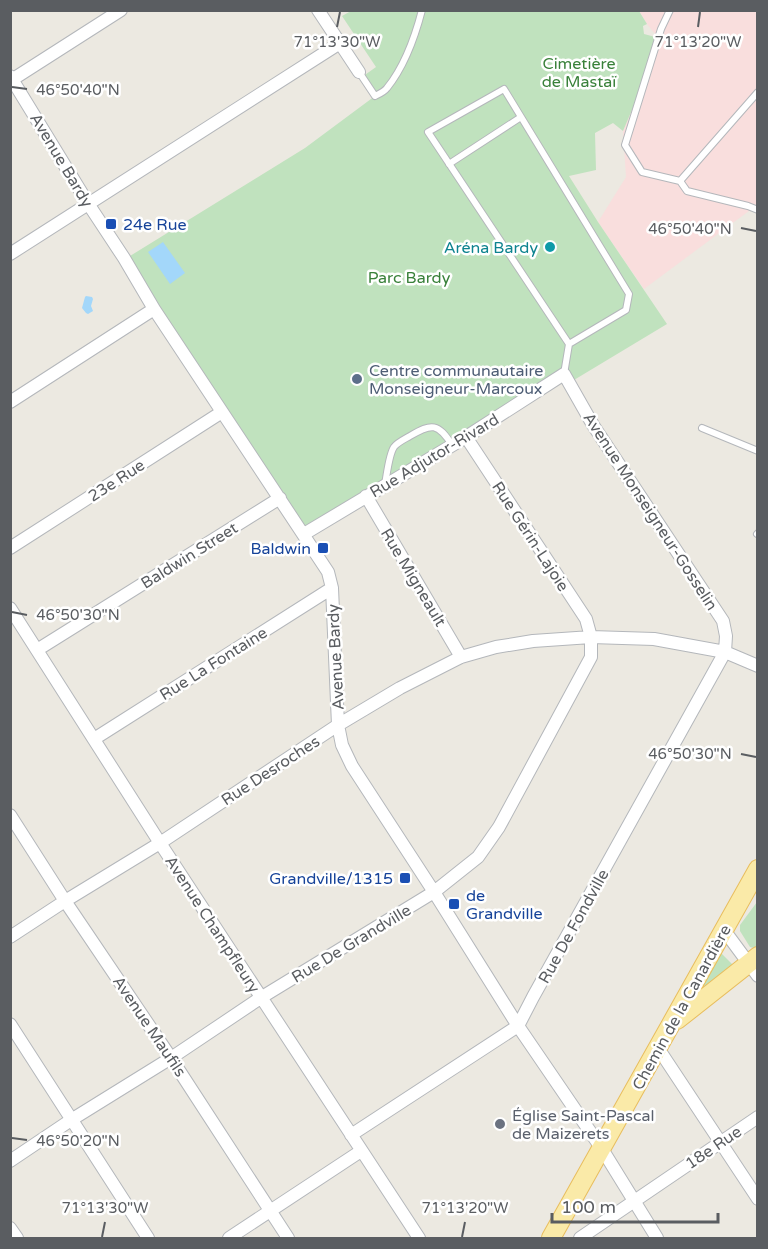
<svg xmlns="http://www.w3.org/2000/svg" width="768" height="1249" font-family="'Varela Round',sans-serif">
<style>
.medical{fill:#f9dedd}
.green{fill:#c0e2be}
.water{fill:#a3d7fa}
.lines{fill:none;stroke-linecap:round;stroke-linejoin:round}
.lane-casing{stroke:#b4b7bb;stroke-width:8}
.street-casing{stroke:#b4b7bb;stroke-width:14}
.primary-casing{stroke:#e8bd5d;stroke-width:20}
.lane{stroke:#fff;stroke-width:6}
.street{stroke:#fff;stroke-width:12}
.primary{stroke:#faeaa8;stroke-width:18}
.ticks{fill:none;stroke:#5a5d61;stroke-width:2}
.transit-dot{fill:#1a4fb4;stroke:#fff;stroke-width:2}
.culture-dot{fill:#0f9aa8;stroke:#fff;stroke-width:2}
.service-dot{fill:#5c6f8a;stroke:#fff;stroke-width:2}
.worship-dot{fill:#6b7280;stroke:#fff;stroke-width:2}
.labels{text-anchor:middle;stroke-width:5;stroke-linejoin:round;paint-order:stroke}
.park-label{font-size:16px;fill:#39813a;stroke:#fff}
.street-label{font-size:16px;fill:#5a5d61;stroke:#fff}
.transit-label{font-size:16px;fill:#164399;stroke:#fff;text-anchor:start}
.culture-label{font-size:16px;fill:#0d838f;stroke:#fff;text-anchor:end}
.service-label{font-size:16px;fill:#4e5e75;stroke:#fff;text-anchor:start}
.worship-label{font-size:16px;fill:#5b616d;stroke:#fff;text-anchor:start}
.ticks-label{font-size:15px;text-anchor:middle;fill:#5a5d61;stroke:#fff;stroke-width:5;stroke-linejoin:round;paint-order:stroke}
</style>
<rect width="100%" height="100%" fill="#ece9e1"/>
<path class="medical" d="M639 11H757V205L644 289 598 222 626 177 623 131 660 44 658 38 647 24Z"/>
<path class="green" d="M351 11H639L647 24 643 26 644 34 659 38 660 44 623 131 613 123 595 133 596 170 569 176 598 222 667 324 569 383 564 375 304 534 222 412 130 256 305 148 375 96 362 77 376 67 342 16Z
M757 902V949L750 947 740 931V925Z
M719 951 735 967 693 1006Z"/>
<path class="water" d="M163 242 185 273 170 284 148 252Z
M86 296 92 297 93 299 91 306 93 311 88 314 86 313 82 308 85 297Z"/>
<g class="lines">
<defs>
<path id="lane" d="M670 10 661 29 625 145 642 172 680 181 687 191 748 206 758 210
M359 72 375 96C379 94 384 92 387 88 404 67 415 37 422 10
M504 89 629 294 626 310 569 344 428 132Z
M449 164 521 117
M680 181 758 92
M564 374 569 344
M702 428 758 451
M385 484C387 474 389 454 394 447 398 442 405 439 410 436 432 423 438 423 452 445
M757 534 758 533"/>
<path id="street" d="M318 10 359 72
M10 76 89 205 124 258 154 309 328 572 332 588 338 725 342 745 352 766 434 892 518 1026 602 1149 657 1238
M10 81 121 10
M10 254 340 43
M10 402 154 309
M366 496 461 657
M304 534 466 437 564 374 593 425 723 621 726 636 725 652 533 997 518 1026 351 1135
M10 548 222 412
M10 608 160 843 419 1238
M37 650 280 498
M94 739 332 588
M10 815 65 901 171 1058 288 1238
M724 930 758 976
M10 937 65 901 160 843 338 725 400 688 461 657 496 647 533 641 591 637 654 639 725 652 758 666
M10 1024 148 1238
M658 1048 758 1199
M10 1161 71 1120 171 1058 262 997 434 892 478 857 499 827 591 657V637L586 619 466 437
M10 1228 17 1238
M229 1238 361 1151
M580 1238 758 1117"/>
<path id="primary" d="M677 1020 758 956
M551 1238 758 869"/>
</defs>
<use href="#lane" class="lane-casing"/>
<use href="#street" class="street-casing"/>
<use href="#primary" class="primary-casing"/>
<use href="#lane" class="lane"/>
<use href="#street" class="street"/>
<use href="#primary" class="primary"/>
</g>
<path class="ticks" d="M337 27 340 12M698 27 700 12M12 87 27 89M741 228 756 231M12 612 27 615M741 754 756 757M12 1138 27 1140M102 1237 105 1222M462 1237 465 1222"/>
<g class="transit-dot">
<rect x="105" y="218" width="12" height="12" rx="3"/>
<rect x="317" y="542" width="12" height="12" rx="3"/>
<rect x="399" y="872" width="12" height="12" rx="3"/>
<rect x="448" y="898" width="12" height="12" rx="3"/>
</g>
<circle class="culture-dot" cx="550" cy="247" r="6"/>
<circle class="service-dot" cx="357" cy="379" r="6"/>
<circle class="worship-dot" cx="500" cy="1124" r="6"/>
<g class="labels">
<g class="park-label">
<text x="579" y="69">Cimetière<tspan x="579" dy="18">de Mastaï</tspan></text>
<text x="409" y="283">Parc Bardy</text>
</g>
<g class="street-label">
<text transform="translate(62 160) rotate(59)" y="6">Avenue Bardy</text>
<text transform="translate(434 455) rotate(-31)" y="6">Rue Adjutor-Rivard</text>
<text transform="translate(116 480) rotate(-33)" y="6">23e Rue</text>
<text transform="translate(651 511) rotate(57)" y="6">Avenue Monseigneur-Gosselin</text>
<text transform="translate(531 536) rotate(57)" y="6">Rue Gérin-Lajoie</text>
<text transform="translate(189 555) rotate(-32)" y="6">Baldwin Street</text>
<text transform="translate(414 577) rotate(59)" y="6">Rue Migneault</text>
<text transform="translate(335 657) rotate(-93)" y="6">Avenue Bardy</text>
<text transform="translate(213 663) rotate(-32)" y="6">Rue La Fontaine</text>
<text transform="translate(270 770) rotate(-33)" y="6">Rue Desroches</text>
<text transform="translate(213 924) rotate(57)" y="6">Avenue Champfleury</text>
<text transform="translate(573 926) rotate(-61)" y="6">Rue De Fondville</text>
<text transform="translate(351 943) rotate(-31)" y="6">Rue De Grandville</text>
<text transform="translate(681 1007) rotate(-61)" y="6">Chemin de la Canardière</text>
<text transform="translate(150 1026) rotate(56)" y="6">Avenue Maufils</text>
<text transform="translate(713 1147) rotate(-34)" y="6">18e Rue</text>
</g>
<g class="transit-label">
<text x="123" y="230">24e Rue</text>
<text x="311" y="554" text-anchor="end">Baldwin</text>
<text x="393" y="884" text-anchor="end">Grandville/1315</text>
<text x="466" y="901">de<tspan x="466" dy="18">Grandville</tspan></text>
</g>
<g class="culture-label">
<text x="538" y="253">Aréna Bardy</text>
</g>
<g class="service-label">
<text x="369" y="376">Centre communautaire<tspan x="369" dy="18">Monseigneur-Marcoux</tspan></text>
</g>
<g class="worship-label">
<text x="512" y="1121">Église Saint-Pascal<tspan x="512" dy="18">de Maizerets</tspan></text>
</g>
</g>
<g class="ticks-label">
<text x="337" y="47">71°13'30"W</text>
<text x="698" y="47">71°13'20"W</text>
<text x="78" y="95">46°50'40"N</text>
<text x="690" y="234">46°50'40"N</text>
<text x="78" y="620">46°50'30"N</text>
<text x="690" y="759">46°50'30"N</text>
<text x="78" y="1146">46°50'20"N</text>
<text x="105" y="1213">71°13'30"W</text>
<text x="465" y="1213">71°13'20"W</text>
</g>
<rect width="768" height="1249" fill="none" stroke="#5a5d61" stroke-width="24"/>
<path d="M552 1213v9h166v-9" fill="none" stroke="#5a5d61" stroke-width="3"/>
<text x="561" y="1213" font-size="18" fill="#5a5d61" stroke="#ffffff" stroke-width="4.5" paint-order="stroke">100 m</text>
</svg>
